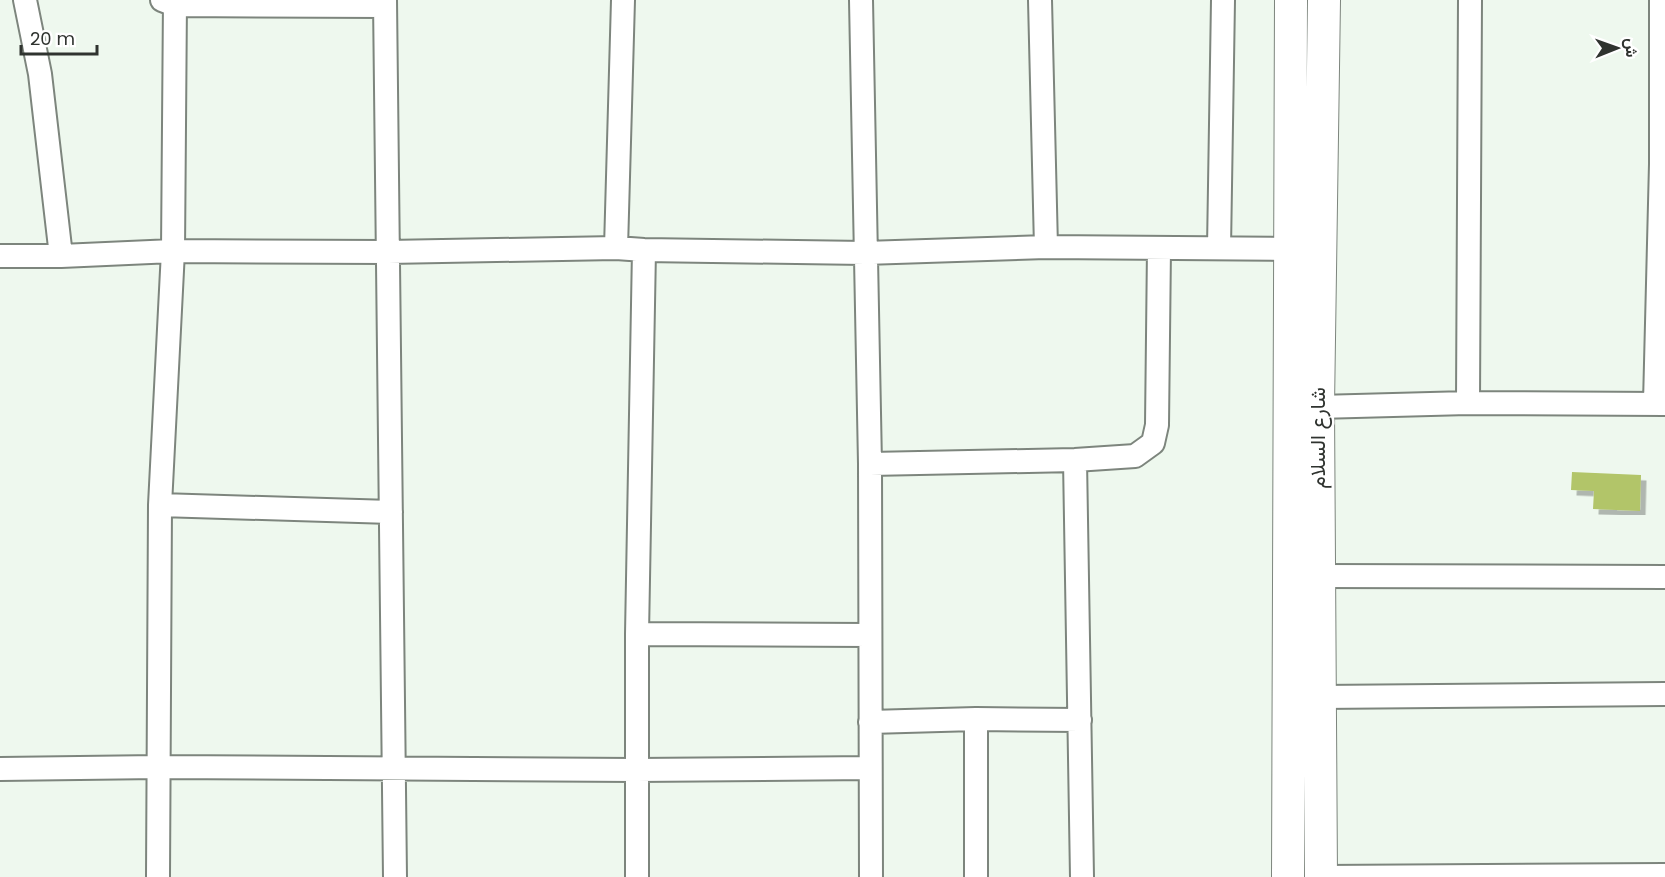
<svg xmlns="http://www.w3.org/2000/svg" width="1665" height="877" font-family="Poppins,Vazirmatn,sans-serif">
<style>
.building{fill:#b2c569;filter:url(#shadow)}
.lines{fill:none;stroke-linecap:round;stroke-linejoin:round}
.street-casing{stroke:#7d857d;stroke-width:26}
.secondary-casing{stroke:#7d857d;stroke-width:34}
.street{stroke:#fff;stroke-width:22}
.secondary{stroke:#fff;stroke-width:32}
.labels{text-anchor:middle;stroke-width:5;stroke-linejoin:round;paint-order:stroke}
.street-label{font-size:21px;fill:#2f332f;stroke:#fff}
</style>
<defs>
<filter id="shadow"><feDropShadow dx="5.5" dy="5.5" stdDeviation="0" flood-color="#0004"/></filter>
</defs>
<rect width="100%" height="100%" fill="#eef8ee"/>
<path class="building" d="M1572 472 1641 475 1640 511 1593 509 1594 491 1571 490Z"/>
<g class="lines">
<defs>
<path id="street" d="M25 0 40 74 61 256
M162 0 175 5 385 6
M385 0 395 877
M861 0 870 464 871 877
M1040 0 1046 247
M616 248 623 0
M1219 248 1223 0
M0 256H61L173 251 388 252 616 248 644 250 865 253 1046 247 1290 249
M1468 403 1470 0
M1655 403 1661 164V0
M1318 407 1468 403 1665 404
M1075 460 1082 877
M870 464 1075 460 1135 456 1153 443 1157 425 1159 248
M160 505 391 512
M1319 576 1665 577
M637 634 870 635
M1319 697 1665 694
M870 722 976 719 1080 720
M0 769 158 767 636 770 870 768
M158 877 160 505 173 251 175 0
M637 877V634L644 250
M976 877V719
M1321 877 1665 875"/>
<path id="secondary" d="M1288 877 1291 0
M1321 877 1318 407 1324 0"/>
</defs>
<use href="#street" class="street-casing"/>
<use href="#secondary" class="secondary-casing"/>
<use href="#street" class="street"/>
<use href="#secondary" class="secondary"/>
</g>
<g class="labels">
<g class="street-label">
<text transform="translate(1318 438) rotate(-90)" y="7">شارع السلام</text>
</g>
</g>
<g transform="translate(1617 48) rotate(89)" stroke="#ffffff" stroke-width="4.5" paint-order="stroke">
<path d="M0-4.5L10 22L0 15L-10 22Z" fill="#2f332f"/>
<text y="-9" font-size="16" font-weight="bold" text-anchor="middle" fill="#2f332f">ش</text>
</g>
<path d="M21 45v9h76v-9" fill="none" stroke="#2f332f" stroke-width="3"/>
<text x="30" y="45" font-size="18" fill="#2f332f" stroke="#ffffff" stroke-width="4.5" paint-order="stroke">20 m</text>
</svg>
